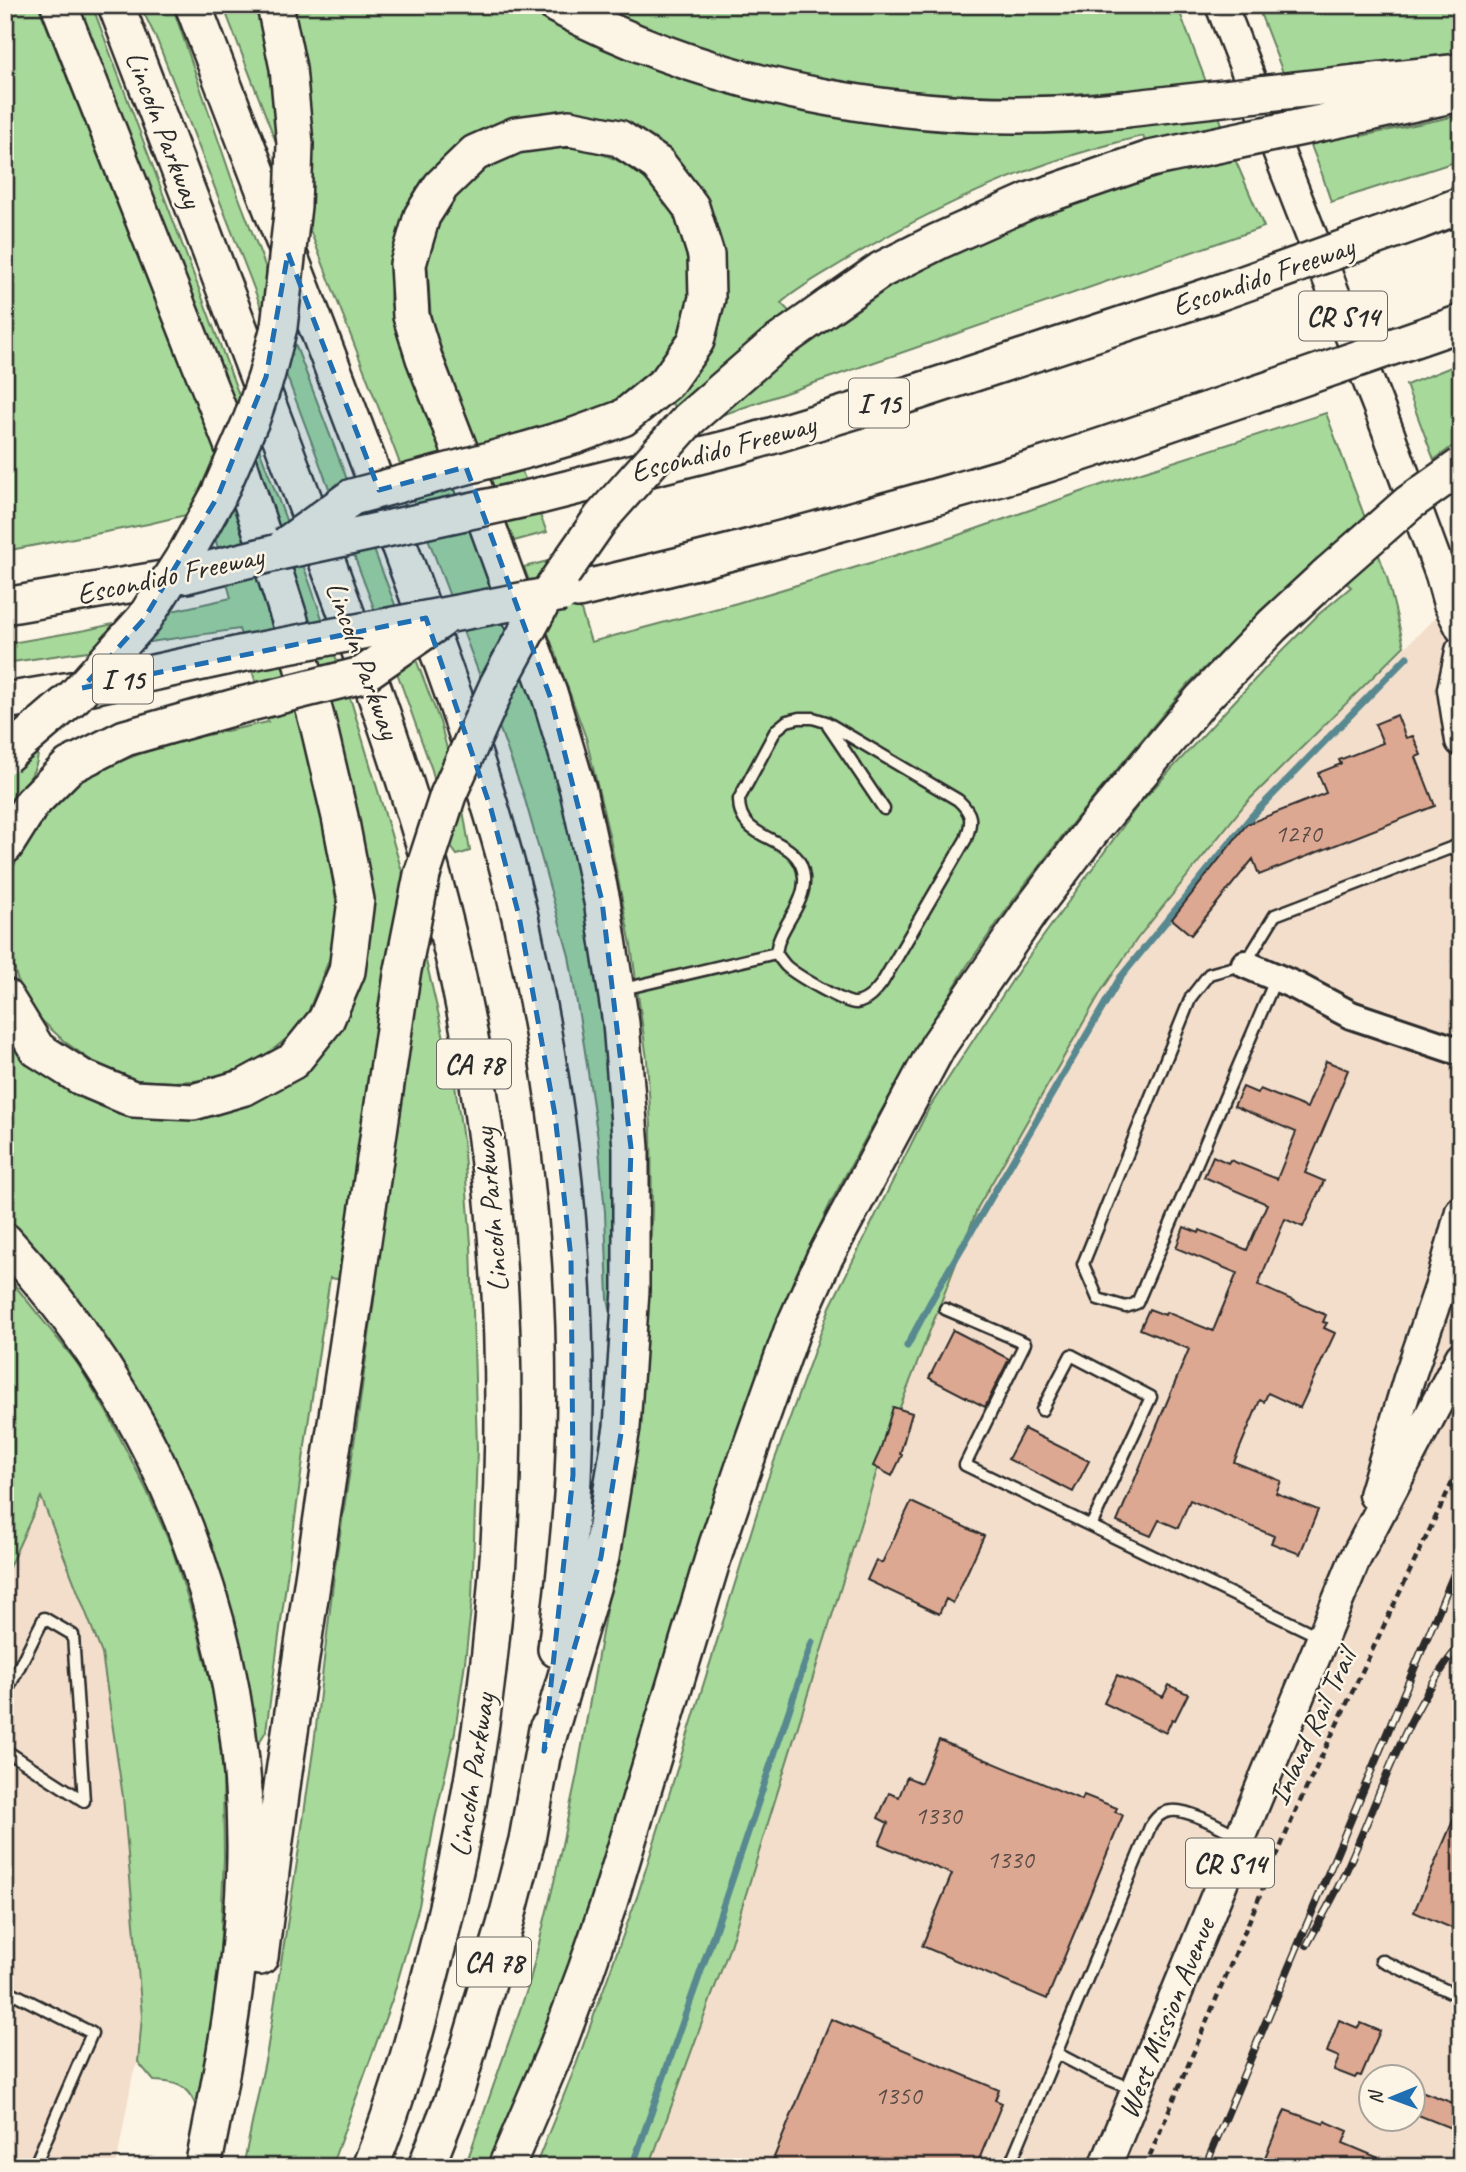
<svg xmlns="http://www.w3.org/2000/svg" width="1466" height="2172" font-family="Caveat,sans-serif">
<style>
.built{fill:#f3decc;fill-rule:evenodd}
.green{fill:#a6d99a;stroke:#688262;stroke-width:2;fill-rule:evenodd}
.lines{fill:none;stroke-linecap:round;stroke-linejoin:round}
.stream{stroke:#598990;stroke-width:7}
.building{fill:#dda892;stroke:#2b2b2b;stroke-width:2}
.lane-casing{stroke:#2b2b2b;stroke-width:15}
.secondary-casing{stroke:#2b2b2b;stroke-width:32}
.primary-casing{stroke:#2b2b2b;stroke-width:35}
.highway-casing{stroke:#2b2b2b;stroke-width:40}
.path{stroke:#2b2b2b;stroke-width:4.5;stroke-dasharray:7 5;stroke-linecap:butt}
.lane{stroke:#fcf5e5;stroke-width:10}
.secondary{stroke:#fcf5e5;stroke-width:26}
.primary{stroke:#fcf5e5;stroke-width:30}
.highway{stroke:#fcf5e5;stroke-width:35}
.rail-casing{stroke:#2b2b2b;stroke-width:8}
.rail{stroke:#fcf5e5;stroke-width:5;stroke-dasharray:16;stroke-linecap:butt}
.highway-bridge-casing{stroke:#2b2b2b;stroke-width:40;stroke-linecap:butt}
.highway-bridge{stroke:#fcf5e5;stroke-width:35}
.marked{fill:#1f6fb2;fill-opacity:0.2;stroke:#1f6fb2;stroke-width:5;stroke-dasharray:14 9;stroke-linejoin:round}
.labels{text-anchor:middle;stroke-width:5;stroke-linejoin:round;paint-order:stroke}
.number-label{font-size:26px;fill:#584a45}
.shield{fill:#fcf5e5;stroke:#6a6863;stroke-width:2}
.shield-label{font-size:28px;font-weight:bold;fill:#2b2b2b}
.street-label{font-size:30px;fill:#2b2b2b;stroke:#fcf5e5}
</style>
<rect width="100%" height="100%" fill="#fcf5e5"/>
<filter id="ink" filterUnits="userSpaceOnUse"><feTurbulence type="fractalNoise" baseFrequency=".0143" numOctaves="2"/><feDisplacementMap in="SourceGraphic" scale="14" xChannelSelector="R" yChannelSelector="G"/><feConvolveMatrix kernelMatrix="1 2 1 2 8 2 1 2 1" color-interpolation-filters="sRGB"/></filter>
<g filter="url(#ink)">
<path class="built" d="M1449 604 1461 628V2167H649L729 1949 883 1451 978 1207 1102 990 1137 939 1245 804ZM1372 2078H1414V2120H1372Z
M41 1496 102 1654 123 1797 142 2016 138 2062 133 2074 116 2167H5V1576Z"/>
<path class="green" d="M5 5H38L230 489 271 610 316 785 337 906 333 950 308 1012 288 1037 262 1059 235 1073 208 1080 173 1082 134 1080 99 1066 65 1042 37 1016 19 986 12 959 8 932 7 902 11 872 26 841 43 814 67 789 92 773 139 754 198 737 268 722 239 629 5 663V644L86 630 231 598 212 526 198 512 148 524 5 551Z
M74 5H92L309 581 352 704 416 918 455 1085 463 1140 471 1244 477 1448 472 1600 465 1662 455 1732 435 1819 419 1906 393 1997 331 2167H243L267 2051 297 1862 314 1744 335 1567 357 1424 376 1285 330 1278 307 1431 266 1731 259 1743H251L232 1646 54 1276 5 1223V1020L40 1071 65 1089 125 1111 273 1086 368 920Z
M140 5H172L231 177 440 722 463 810 470 851 457 855 449 844 432 770 372 603 250 278 157 40Z
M223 5H527L591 35 745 90 1137 119 1127 90 1055 95 980 97 909 93 848 84 730 59 671 38 591 5H1177L1237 164 1264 227 699 423 677 415 671 400 703 351 691 187 531 117 393 262 390 301 532 683 551 742 588 900 618 1106 614 1312 610 1309 608 1299 605 1212 598 1139 584 1045 569 956 524 796 501 732 388 432ZM1143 136 1158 177 1039 211 900 278 815 338 781 303C799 287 822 275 843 262 922 214 1007 173 1097 148 1112 144 1128 139 1143 136Z
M1257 5H1461V53L1339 66 1361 136 1461 115V160L1331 202 1322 174Z
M556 145C580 148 602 152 623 163 681 196 706 274 681 335 678 343 671 350 666 357 660 364 656 372 649 378 608 412 558 423 508 438L547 532 514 541 472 435 431 320 427 260 436 229 449 204 465 183 491 164 514 155Z
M1461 363V440L1434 460 1406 385Z
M1326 413 1387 577 1404 646 1245 804 1137 939 1102 990 978 1207 883 1451 729 1949 649 2167H535L576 2065 638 1894 766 1484 830 1307 929 1108 1019 970 1139 804 1272 661 1319 614 1351 587 1318 558 1189 683 1069 827 1014 899 967 966 922 1040 869 1132 832 1200 793 1282 722 1473 604 1857 567 1970 518 2096 487 2167H465L529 1984 554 1882 577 1774 638 1429 647 1322 652 1212 651 1126 647 1059 631 945 610 839 586 738 524 567 564 557 591 642 737 603 933 544 1104 484Z
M5 740 37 745C43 769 19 792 5 809Z
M5 1273 78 1364 109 1416 147 1491 172 1548 198 1632 216 1706 223 1775 224 1857 220 1954 200 2114C188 2088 184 2082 154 2081L138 2062 142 2016 123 1797 102 1654 41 1497 5 1576Z"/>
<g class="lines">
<path class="stream" d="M907 1346 937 1290 1120 978 1251 817 1407 657
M632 2167 709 1948 812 1642"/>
</g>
<path class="building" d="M1397 715 1406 738 1413 736 1421 755 1416 757 1435 806 1259 875 1253 859 1191 935 1172 919 1247 824 1326 793 1318 773 1341 764 1339 760 1383 743 1375 724Z
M1326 1061 1348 1070 1305 1173 1324 1181 1303 1227 1285 1219 1258 1285 1326 1315 1323 1322 1327 1323 1324 1328 1335 1333 1300 1408 1268 1393 1264 1402 1260 1400 1234 1462 1281 1481 1276 1493 1318 1510 1300 1554 1271 1543 1274 1536 1190 1500 1178 1528 1159 1520 1151 1536 1117 1522 1189 1349 1140 1329 1149 1309 1165 1315 1166 1312 1213 1331 1237 1273 1176 1248 1184 1227 1199 1233 1200 1230 1247 1250 1267 1204 1204 1177 1213 1156 1228 1163 1230 1160 1277 1179 1296 1132 1234 1106 1243 1087 1257 1093 1260 1089 1307 1108Z
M953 1330 1009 1359 985 1407 929 1378Z
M893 1407 912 1413 900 1454 902 1455 892 1476 873 1466 880 1451Z
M1024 1429 1089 1461 1073 1492 1008 1459Z
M911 1502 984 1536 953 1603 946 1599 939 1614 867 1580 876 1560 882 1563Z
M1117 1675 1163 1697 1169 1685 1188 1694 1175 1720 1172 1719 1166 1733 1104 1703Z
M939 1740 1082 1800 1084 1795 1117 1808 1115 1812 1123 1815 1047 1999 922 1946 952 1874 879 1844 888 1823 878 1818 889 1793 899 1797 907 1777 921 1783Z
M1461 1802V1932L1414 1912Z
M831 2019 999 2090 995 2100 1002 2103 976 2167H770Z
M1339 2020 1358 2028 1361 2023 1380 2031 1361 2076 1357 2075 1355 2078 1334 2070 1339 2057 1327 2052Z
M1421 2091 1461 2106V2132L1413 2113Z
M1285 2110 1324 2124 1325 2121 1348 2131 1343 2143 1400 2167H1274L1263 2162Z"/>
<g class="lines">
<defs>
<path id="lane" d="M799 718H813L826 722 958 800C972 813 973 820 966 839L882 983C875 992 868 1001 856 1003 845 1004 796 975 786 966 783 963 779 957 776 953 779 925 806 906 804 877 800 832 738 846 739 799L776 730 787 721Z
M828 726 884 809
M1276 978 1137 1303 1126 1307 1098 1299 1083 1264 1191 997 1209 974 1245 964 1275 915 1461 844
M623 989 776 953
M945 1309 1025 1343 965 1465 1318 1636
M1042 1410 1071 1355 1151 1397 1091 1526
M5 1695 44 1618 73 1635 84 1801 5 1750
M1381 1960 1461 1997
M5 1989 92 2033 34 2167
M1056 2053 1096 2074 1135 2090
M1009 2167 1150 1827C1155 1819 1160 1812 1171 1811 1187 1808 1223 1828 1238 1836"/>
<path id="secondary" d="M1245 964 1296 986 1351 1015 1461 1052"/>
<path id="primary" d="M1221 5 1386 426 1441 575 1449 604 1461 628
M1461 651 1453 689 1461 741
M1374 1495 1409 1378 1442 1282 1461 1211
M1105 2167 1355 1559 1461 1357"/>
<path id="highway" d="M116 5C182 177 248 348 312 521 362 655 412 788 446 926 527 1252 519 1616 439 1941 420 2016 400 2095 370 2167
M193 5C261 184 332 362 398 542 443 665 490 788 520 917 561 1100 582 1291 573 1479 570 1536 563 1592 556 1649
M556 5C725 95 937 130 1126 109
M1357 83 1461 72
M1369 113 1461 93
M1417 222 1461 205
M828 307 881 270 939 241 1031 200 1150 159
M523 451 574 436 623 418 667 382 696 341 707 298 706 255 691 207 658 164 619 138 569 128 516 135 475 153 441 186 422 216 408 264 411 316 424 358 464 461 551 699 578 790 602 901 621 1023 631 1148V1290L622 1427 601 1557 544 1751
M539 496 738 446 920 391 1215 294
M578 590C733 553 888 512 1041 466 1112 444 1182 418 1253 395
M5 606 186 575
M5 701 83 688 240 654
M5 846 32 803 69 766 125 738 242 705
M5 997 37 1049 81 1077 133 1099 193 1102 245 1087 293 1061 326 1020 347 971 356 900 340 817 319 728 289 617 237 457 59 5
M5 1241C161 1410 248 1627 245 1858 243 1962 224 2065 203 2167
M260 1957 283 1779 353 1309
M426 2167 455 2094 505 1925 527 1840 547 1729
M506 2167 556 2050 586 1970 609 1903 717 1545 743 1469 792 1331 824 1259 938 1046 1030 912 1093 829 1202 699 1273 625 1326 576"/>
</defs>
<use href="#lane" class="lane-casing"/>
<use href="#secondary" class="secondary-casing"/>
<use href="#primary" class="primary-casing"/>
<use href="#highway" class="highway-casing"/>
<path class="path" d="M1145 2167 1297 1808 1461 1464"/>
<use href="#lane" class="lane"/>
<use href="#secondary" class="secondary"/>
<use href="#primary" class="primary"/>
<use href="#highway" class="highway"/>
<defs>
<path id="rail" d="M1307 1945C1321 1918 1337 1892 1349 1864 1383 1789 1407 1708 1461 1644
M1205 2167 1461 1557"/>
</defs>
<use href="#rail" class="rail-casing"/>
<use href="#rail" class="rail"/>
<defs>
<path id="highway-bridge" d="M1126 109 1357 83
M1150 159 1369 113
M1215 294 1417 222
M1253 395 1461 323
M286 545 352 497 523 451
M186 575 275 553 539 496
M1326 576 1409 503 1461 466
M240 654 563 593
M242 705 362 675 441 620
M5 756 75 696 144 619 187 552 218 496 252 418 266 377 279 327 293 206 295 144 288 68 275 6
M353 1309 402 975 422 875 448 795 498 684 542 603 601 518 689 419 773 346 828 307"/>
</defs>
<use href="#highway-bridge" class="highway-bridge-casing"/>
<use href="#highway-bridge" class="highway-bridge"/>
</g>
</g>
<path class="marked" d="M288 253 379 490 466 467 551 699 602 901 631 1148 622 1427 601 1557 544 1751 573 1475 571 1258 555 1115 519 916 491 809 426 618 82 688 144 619 218 496 266 377Z"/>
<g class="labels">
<g class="number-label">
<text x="1298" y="842">1270</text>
<text x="938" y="1824">1330</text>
<text x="1010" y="1868">1330</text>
<text x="898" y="2104">1350</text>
</g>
<g class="shield">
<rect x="1299" y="291.5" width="88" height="49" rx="5"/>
<rect x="849" y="378.5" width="60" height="49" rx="5"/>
<rect x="93" y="654.5" width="60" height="49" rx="5"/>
<rect x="437" y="1039.5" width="74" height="49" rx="5"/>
<rect x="1186" y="1838.5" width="88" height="49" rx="5"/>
<rect x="457" y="1937.5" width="74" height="49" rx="5"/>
</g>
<g class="shield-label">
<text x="1343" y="326">CR S14</text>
<text x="879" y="413">I 15</text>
<text x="123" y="689">I 15</text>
<text x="474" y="1074">CA 78</text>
<text x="1230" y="1873">CR S14</text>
<text x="494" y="1972">CA 78</text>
</g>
<g class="street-label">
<text transform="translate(164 129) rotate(69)" y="10">Lincoln Parkway</text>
<text transform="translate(1263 276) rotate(-19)" y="10">Escondido Freeway</text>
<text transform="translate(723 448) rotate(-15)" y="10">Escondido Freeway</text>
<text transform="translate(170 575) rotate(-12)" y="10">Escondido Freeway</text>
<text transform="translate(363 660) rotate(70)" y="10">Lincoln Parkway</text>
<text transform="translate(491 1210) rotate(-95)" y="10">Lincoln Parkway</text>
<text transform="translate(1312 1727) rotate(-65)" y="10">Inland Rail Trail</text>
<text transform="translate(472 1775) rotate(-81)" y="10">Lincoln Parkway</text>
<text transform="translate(1166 2018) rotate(-68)" y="10">West Mission Avenue</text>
</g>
</g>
<rect width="1466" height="2172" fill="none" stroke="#fcf5e5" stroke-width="28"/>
<rect x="14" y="14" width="1438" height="2144" fill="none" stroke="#2b2b2b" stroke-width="2.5" filter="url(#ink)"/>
<g transform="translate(1392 2098) rotate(269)"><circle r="33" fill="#fcf5e5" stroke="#a8a49b" stroke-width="2"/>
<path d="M0-5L12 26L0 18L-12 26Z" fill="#1f6fb2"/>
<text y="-10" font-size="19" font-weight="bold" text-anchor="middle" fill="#2b2b2b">N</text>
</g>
</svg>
